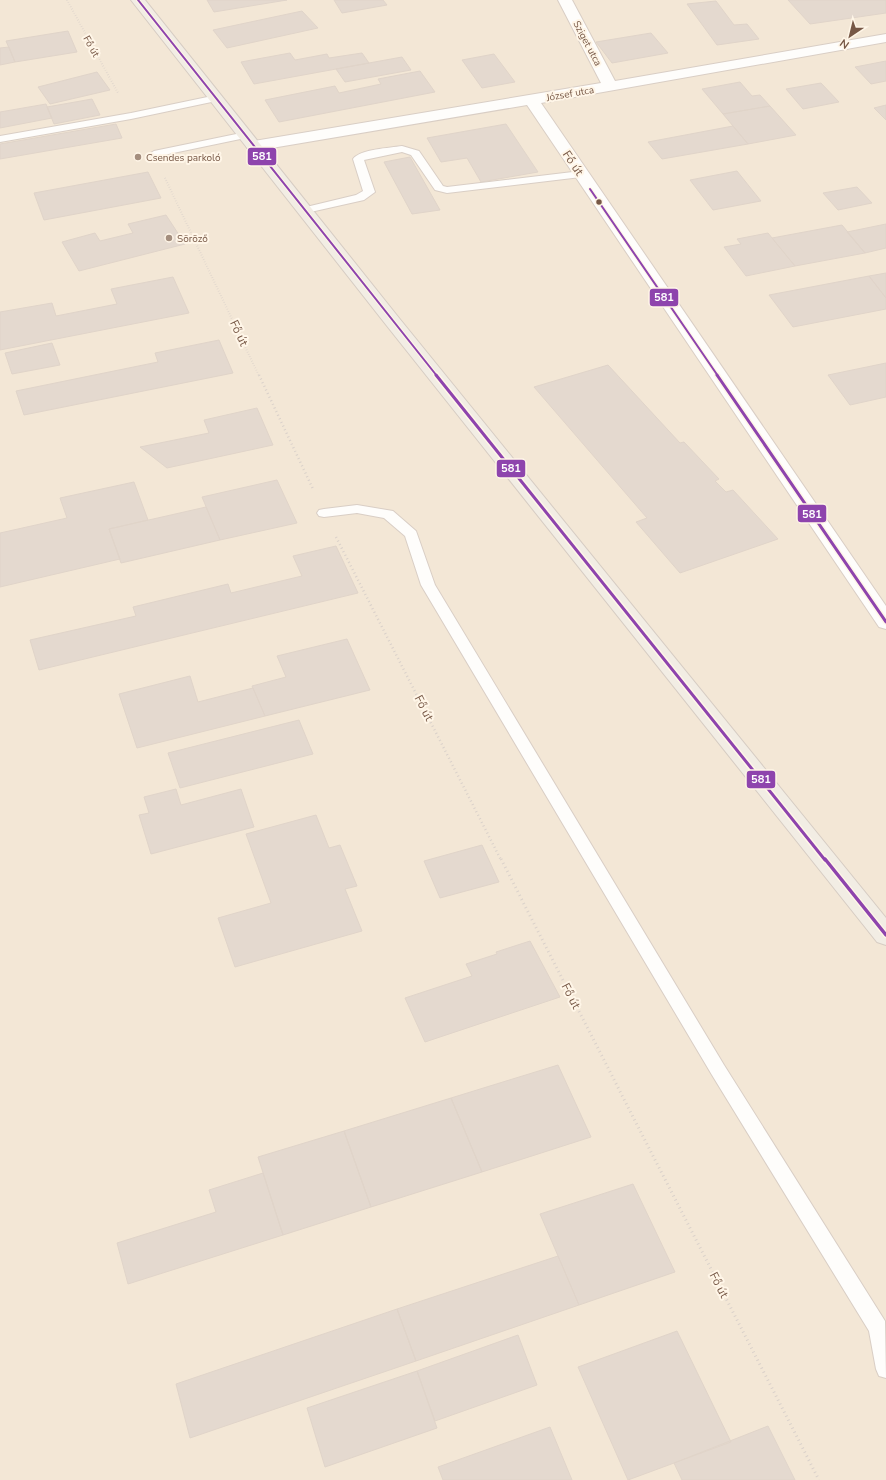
<svg xmlns="http://www.w3.org/2000/svg" width="886" height="1480" font-family="'Nunito Sans',sans-serif">
<style>
.residential{fill:#f3e7d6}
.building{fill:#e4d9cf;stroke:#e0d4c9}
.lines{fill:none;stroke-linecap:round;stroke-linejoin:round}
.service-casing{stroke:#d9cec5;stroke-width:2}
.minor-casing{stroke:#d9cec5;stroke-width:2}
.primary-casing{stroke:#d6ccc3;stroke-width:2}
.path-far2{stroke:#dad1ca;stroke-width:2;stroke-dasharray:0.5 2;stroke-linecap:butt}
.path-far1{stroke:#dad1ca;stroke-width:2.5;stroke-dasharray:1 3;stroke-linecap:butt}
.path{stroke:#dad1ca;stroke-width:3;stroke-dasharray:1 3.5;stroke-linecap:butt}
.service{fill:#fefdfb;fill-rule:evenodd}
.minor{fill:#fefdfb;fill-rule:evenodd}
.primary{fill:#f2ede4;fill-rule:evenodd}
.bus-1-far2-casing{stroke:#fff6e8;stroke-width:4}
.bus-1-far1-casing{stroke:#fff6e8;stroke-width:6}
.bus-1-casing{stroke:#fff6e8;stroke-width:6}
.bus-1-far2{stroke:#8e44ad;stroke-width:2}
.bus-1-far1{stroke:#8e44ad;stroke-width:3}
.bus-1{stroke:#8e44ad;stroke-width:3.5}
.poi-dot{fill:#a48e7e;stroke:#fff6e8;stroke-width:1.5}
.bus-dot{fill:#775846;stroke:#fff6e8;stroke-width:1.5}
.labels{text-anchor:middle;stroke-width:4;stroke-linejoin:round;paint-order:stroke}
.far-street-label{font-size:10px;fill:#775846;stroke:#fff6e8}
.far-poi-label{font-size:10px;fill:#775846;stroke:#fff6e8;text-anchor:start}
.street-label{font-size:12px;fill:#775846;stroke:#fff6e8}
.line-badge{stroke:#fff6e8;stroke-width:1.5}
.badge-label{font-size:11px;text-anchor:middle;font-weight:bold;fill:#fff}
</style>
<rect width="100%" height="100%" fill="#f7f1e7"/>
<path class="residential" d="M0 0H886V1480H0Z"/>
<path class="building" d="M207 0H287L214 12Z
M334 0H383L387 5 342 13Z
M788 0H886V13L810 24Z
M716 1 734 25 747 24 759 39 717 45 687 4Z
M302 11 318 28 227 48 213 30Z
M68 31 77 52 15 62 6 41Z
M651 33 668 53 612 63 596 42Z
M9 47 15 62 0 65V48Z
M290 53 295 60 327 54 329 58 362 53 369 63 254 84 241 62Z
M494 54 515 82 482 88 462 60Z
M402 57 411 70 345 82 336 69Z
M886 61V81L871 84 855 67Z
M420 71 435 92 279 122 265 100 335 86 339 93 381 84 378 79Z
M97 72 110 90 50 104 38 87Z
M740 82 752 96 760 95 770 106 723 114 702 89Z
M821 83 839 102 803 109 786 89Z
M92 99 100 115 54 124 47 107Z
M46 104 52 118 0 128V112Z
M886 105V120L874 108Z
M770 106 796 135 748 144 723 114Z
M116 124 122 138 0 159V144Z
M506 124 538 172 481 182 467 158 441 162 427 138Z
M733 126 748 144 662 159 648 142Z
M410 157 440 210 412 214 384 162Z
M737 171 761 201 713 210 690 180Z
M148 172 161 198 44 220 34 193Z
M857 187 872 203 838 210 823 193Z
M166 215 185 244 79 271 62 242 95 233 100 241 133 233 128 224Z
M886 224V248L865 253 847 232Z
M842 225 865 253 795 266 772 238Z
M768 233 795 266 746 276 724 247 741 244 737 239Z
M886 273V298L869 276Z
M869 276 886 298V309L793 327 769 295Z
M173 277 189 313 0 350V312L52 303 56 316 117 304 111 289Z
M219 340 233 373 24 415 16 391 158 362 155 353Z
M52 343 60 365 12 374 5 353Z
M886 363V397L850 405 828 375Z
M608 365 680 443 684 442 719 479 715 481 726 492 733 490 778 539 680 573 636 522 647 518 534 387Z
M257 408 273 445 167 468 140 447 209 433 204 420Z
M277 480 297 523 220 540 202 497Z
M134 482 148 520 109 529 120 559 0 587V533L67 518 60 498Z
M206 507 220 540 121 563 109 529Z
M336 546 358 593 39 670 30 640 136 616 133 607 228 584 231 593 302 576 293 556Z
M347 639 370 690 265 716 252 686 286 677 277 656Z
M190 676 198 702 253 688 265 716 137 748 119 694Z
M299 720 313 754 180 788 168 753Z
M176 789 181 805 241 789 254 827 151 854 139 815 149 813 144 797Z
M316 815 329 848 340 845 357 886 345 889 362 931 235 967 218 918 271 903 246 834Z
M482 845 499 882 440 898 424 861Z
M530 941 560 997 425 1042 405 998 472 976 466 964 497 954 496 952Z
M558 1065 591 1137 482 1172 451 1098Z
M451 1098 482 1172 371 1207 344 1131Z
M344 1131 371 1207 283 1235 258 1157Z
M263 1173 283 1235 128 1284 117 1243 216 1212 209 1190Z
M633 1184 675 1272 579 1305 540 1214Z
M558 1256 579 1305 416 1361 397 1309Z
M397 1309 416 1361 190 1438 176 1384Z
M677 1331 731 1442 628 1480 578 1367Z
M518 1335 537 1385 435 1421 417 1371Z
M417 1371 437 1428 325 1467 307 1408Z
M768 1426 795 1480H682L674 1463Z
M550 1427 572 1480H443L438 1467Z"/>
<g class="lines">
<defs>
<path id="service" d="M217 95 221 96 222 98 221 100 131 119 0 142V136L131 113Z
M246 132 250 133 251 135 250 137 154 157 149 154 154 151Z
M402 146 419 151 443 186 447 187 581 171 586 174 581 177 447 193 435 190 411 155 402 152 364 160 375 192 364 200 306 213 300 210 302 208 356 195 363 191 353 159C360 149 390 148 402 146Z
M357 505 393 511 416 531 435 585 724 1065 885 1321 886 1378 879 1376 876 1369 869 1331 712 1075 421 585 405 536 384 518 357 513 324 517 319 516 317 513 319 510 324 509Z"/>
<path id="minor" d="M558 0H572L615 81 886 34V42L541 103 886 606V629L879 627 527 105 254 151 248 149 246 146 248 143 254 141 601 83Z"/>
<path id="primary" d="M131 0H145L399 318 886 918V945L877 942 387 326Z"/>
</defs>
<use href="#service" class="service-casing"/>
<use href="#minor" class="minor-casing"/>
<use href="#primary" class="primary-casing"/>
<path class="path-far2" d="M67 0 118 93
M165 178 259 376"/>
<path class="path-far1" d="M259 375 313 489
M336 537 501 860"/>
<path class="path" d="M501 859 819 1480"/>
<use href="#service" class="service"/>
<use href="#minor" class="minor"/>
<use href="#primary" class="primary"/>
<defs>
<path id="bus-1-far2" d="M138 0 437 376
M590 189 718 376"/>
<path id="bus-1-far1" d="M436 375 825 860
M717 375 886 622"/>
<path id="bus-1" d="M825 859 886 935"/>
</defs>
<use href="#bus-1-far2" class="bus-1-far2-casing"/>
<use href="#bus-1-far1" class="bus-1-far1-casing"/>
<use href="#bus-1" class="bus-1-casing"/>
<use href="#bus-1-far2" class="bus-1-far2"/>
<use href="#bus-1-far1" class="bus-1-far1"/>
<use href="#bus-1" class="bus-1"/>
</g>
<g class="poi-dot">
<circle cx="138" cy="157" r="4"/>
<circle cx="169" cy="238" r="4"/>
</g>
<circle class="bus-dot" cx="599" cy="202" r="3.5"/>
<g class="labels">
<g class="far-street-label">
<text transform="translate(588 43) rotate(62)" y="4">Sziget utca</text>
<text transform="translate(92 46) rotate(61)" y="4">Fő út</text>
<text transform="translate(570 93) rotate(-10)" y="4">József utca</text>
</g>
<g class="far-poi-label">
<text x="146" y="161">Csendes parkoló</text>
<text x="177" y="242">Söröző</text>
</g>
<g class="street-label">
<text transform="translate(573 163) rotate(56)" y="4">Fő út</text>
<text transform="translate(239 333) rotate(65)" y="4">Fő út</text>
<text transform="translate(424 708) rotate(63)" y="4">Fő út</text>
<text transform="translate(571 996) rotate(63)" y="4">Fő út</text>
<text transform="translate(719 1285) rotate(63)" y="4">Fő út</text>
</g>
</g>
<g class="line-badge">
<rect x="247" y="147" width="30" height="19" rx="4" fill="#8e44ad"/>
<rect x="649" y="288" width="30" height="19" rx="4" fill="#8e44ad"/>
<rect x="496" y="459" width="30" height="19" rx="4" fill="#8e44ad"/>
<rect x="797" y="504" width="30" height="19" rx="4" fill="#8e44ad"/>
<rect x="746" y="770" width="30" height="19" rx="4" fill="#8e44ad"/>
</g>
<g class="badge-label">
<text x="262" y="160">581</text>
<text x="664" y="301">581</text>
<text x="511" y="472">581</text>
<text x="812" y="518">581</text>
<text x="761" y="783">581</text>
</g>
<g transform="translate(850 36) rotate(215)" stroke="#fff6e8" stroke-width="3" paint-order="stroke">
<path d="M0-3L7 15L0 10L-7 15Z" fill="#775846"/>
<text y="-6" font-size="11" font-weight="bold" text-anchor="middle" fill="#775846">N</text>
</g>
</svg>
